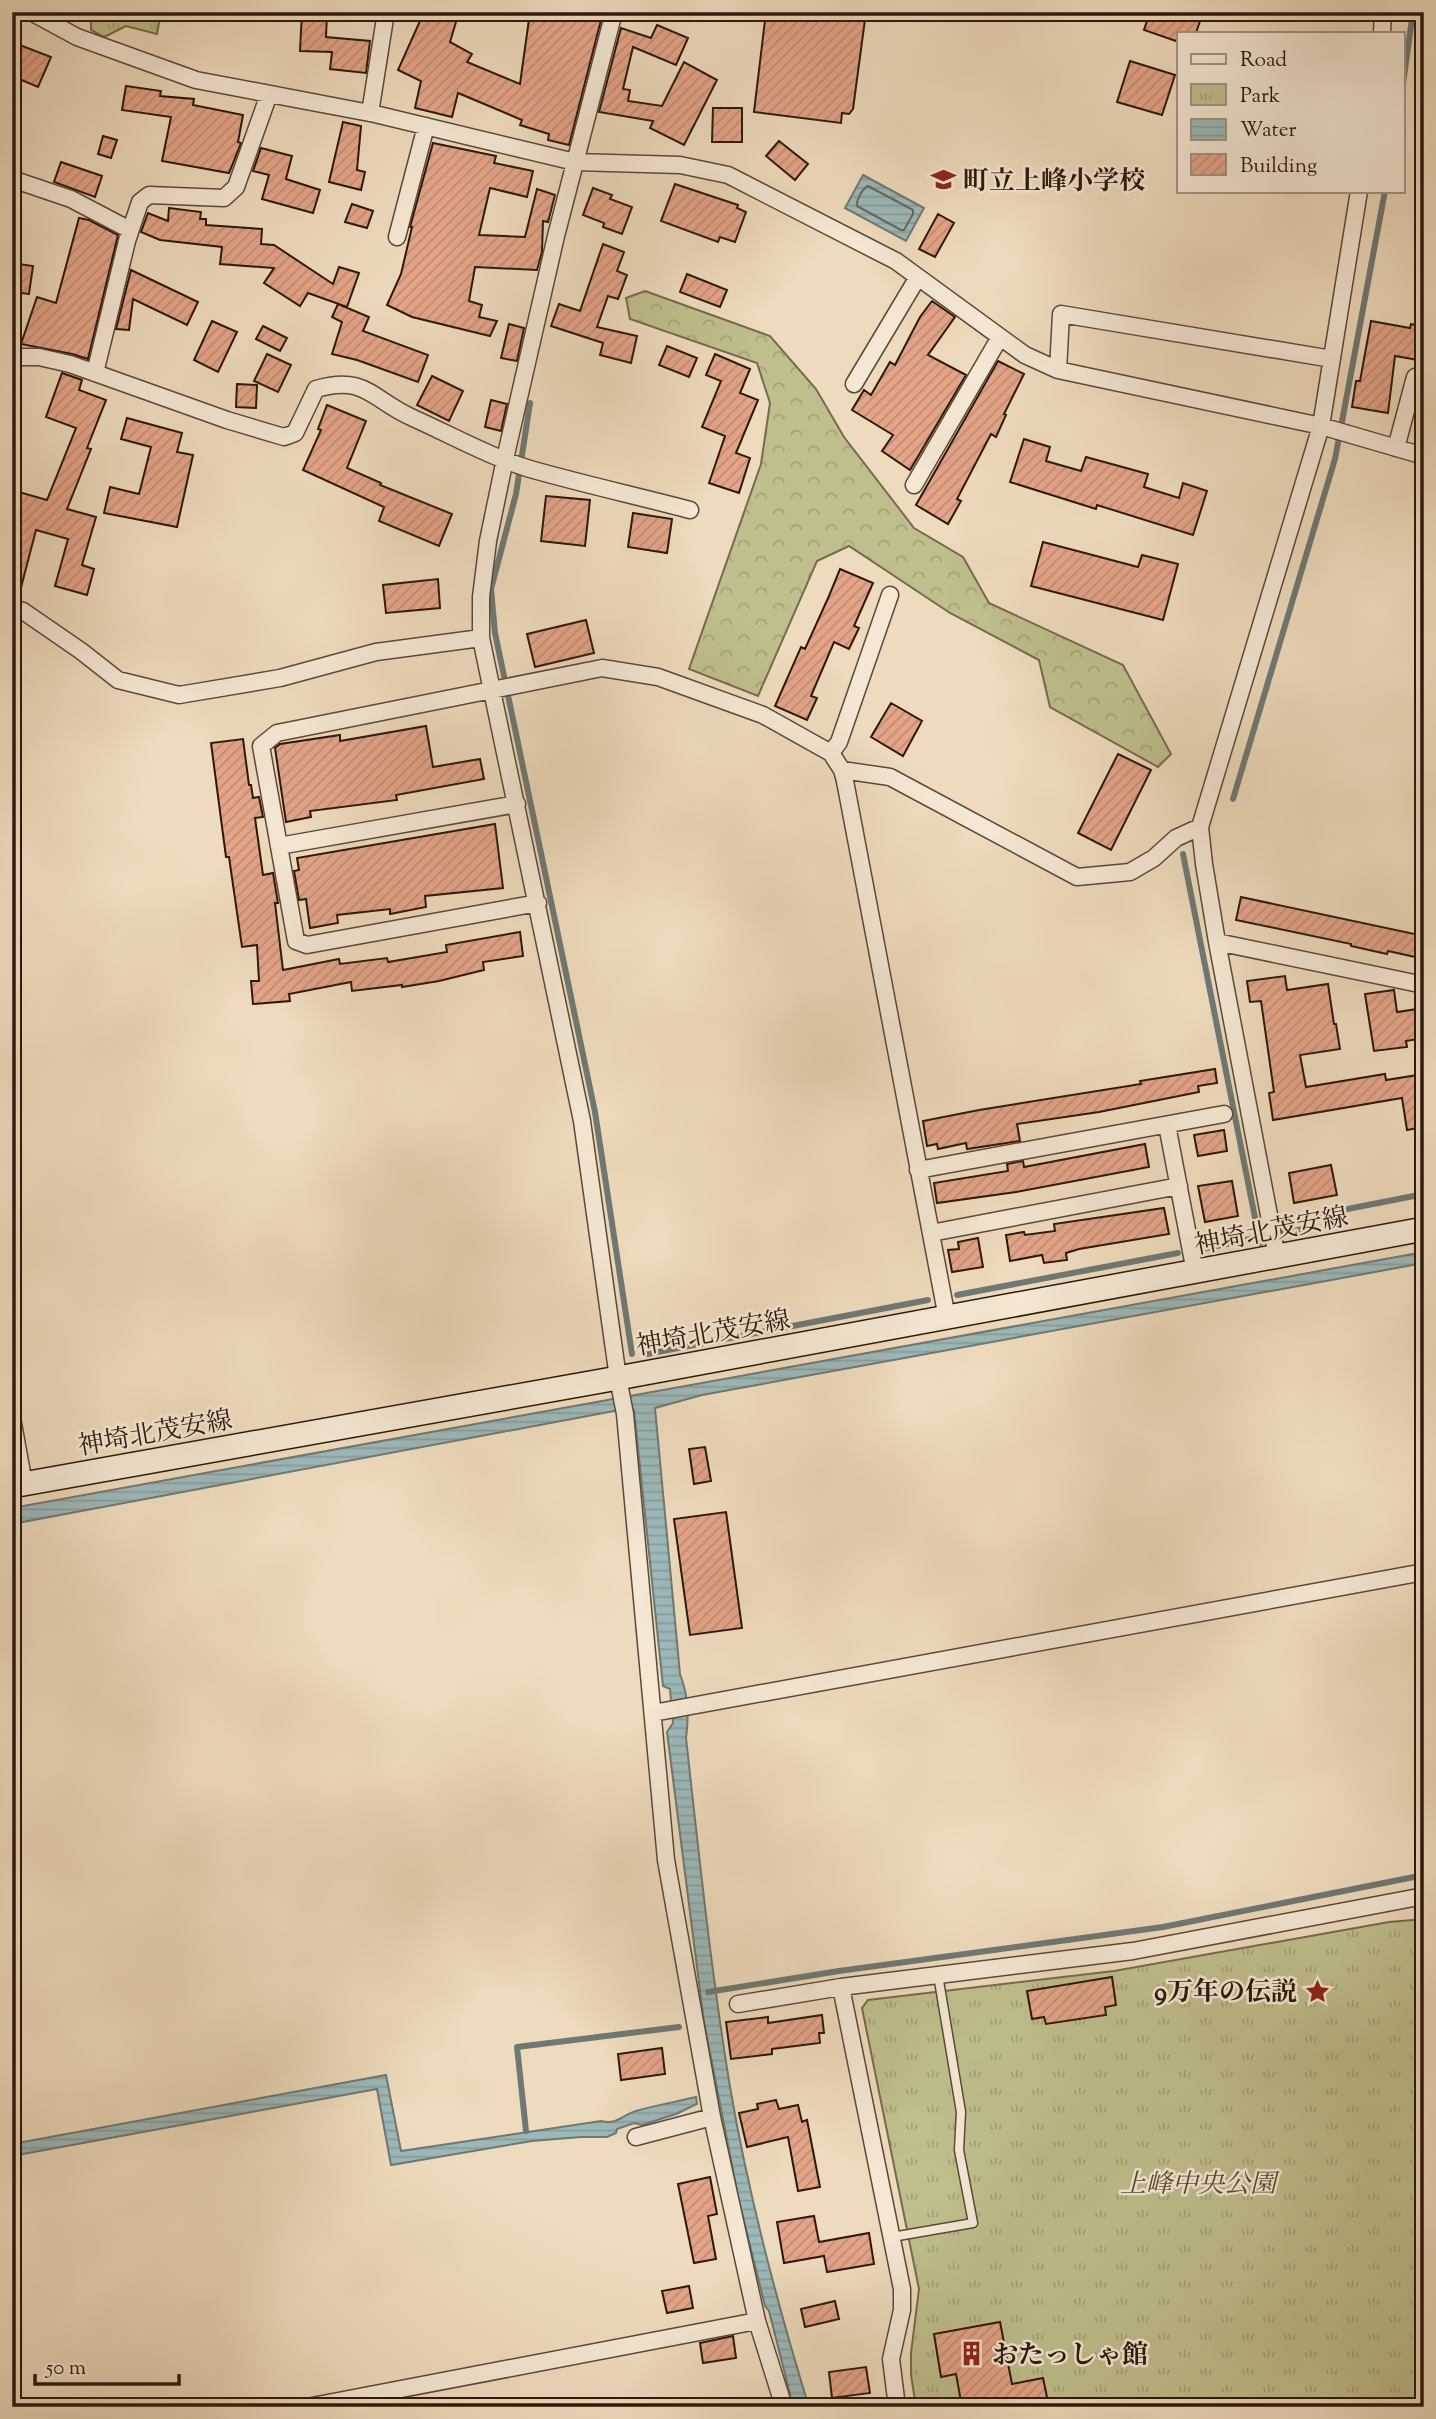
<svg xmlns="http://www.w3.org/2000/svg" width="1436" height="2419" font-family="'Sorts Mill Goudy','Noto Serif JP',serif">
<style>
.forest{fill:url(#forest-crowns);stroke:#766b4c;stroke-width:2}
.park{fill:url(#park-tufts);stroke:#766b4c;stroke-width:2}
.water{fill:url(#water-rules);stroke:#6f7874;stroke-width:2}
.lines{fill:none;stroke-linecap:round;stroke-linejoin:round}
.shore{stroke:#646862;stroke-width:2}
.stream{stroke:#6f7874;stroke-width:6}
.building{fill:url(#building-hatch);stroke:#2c180c;stroke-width:2}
.lane-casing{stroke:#5c4838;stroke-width:11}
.street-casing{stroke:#5c4838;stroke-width:19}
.secondary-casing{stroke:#2c180c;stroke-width:26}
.lane{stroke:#f4e7d3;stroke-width:8}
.street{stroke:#f4e7d3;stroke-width:16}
.secondary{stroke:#f4e7d3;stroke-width:23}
.labels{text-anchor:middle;stroke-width:5;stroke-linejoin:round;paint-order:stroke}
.poi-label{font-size:26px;font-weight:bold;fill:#2c180c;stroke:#f4e7d3;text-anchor:start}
.street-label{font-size:26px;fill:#2c180c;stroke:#f4e7d3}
.park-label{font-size:26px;font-style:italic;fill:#584a32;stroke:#f4e7d3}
</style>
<defs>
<pattern id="forest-crowns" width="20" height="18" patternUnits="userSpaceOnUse" patternTransform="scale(1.75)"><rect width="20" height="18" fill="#bfbe8c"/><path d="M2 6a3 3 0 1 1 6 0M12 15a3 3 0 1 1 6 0" fill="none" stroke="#a4a378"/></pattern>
<pattern id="park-tufts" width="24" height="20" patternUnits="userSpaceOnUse" patternTransform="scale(1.75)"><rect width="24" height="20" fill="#bfbe8c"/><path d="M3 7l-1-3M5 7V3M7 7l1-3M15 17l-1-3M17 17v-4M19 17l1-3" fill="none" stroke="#a4a378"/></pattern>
<pattern id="water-rules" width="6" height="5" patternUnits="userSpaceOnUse" patternTransform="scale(1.75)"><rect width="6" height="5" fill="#9cb8b9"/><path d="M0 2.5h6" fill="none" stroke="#879d9e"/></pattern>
<pattern id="building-hatch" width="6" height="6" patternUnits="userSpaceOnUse" patternTransform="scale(1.75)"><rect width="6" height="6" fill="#e3a488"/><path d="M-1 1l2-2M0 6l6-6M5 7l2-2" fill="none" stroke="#c38c74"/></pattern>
</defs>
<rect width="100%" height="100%" fill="#eedabc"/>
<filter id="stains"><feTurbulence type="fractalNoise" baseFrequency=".00286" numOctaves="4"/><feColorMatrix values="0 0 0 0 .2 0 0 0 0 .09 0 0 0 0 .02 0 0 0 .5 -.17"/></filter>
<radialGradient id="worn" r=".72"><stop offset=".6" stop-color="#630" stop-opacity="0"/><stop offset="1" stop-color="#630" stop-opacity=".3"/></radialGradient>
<path class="forest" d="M645 291 770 336 816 389 844 437 914 528 963 557 989 603 1123 665 1171 754 1158 767 1050 707 1039 660 950 613 849 546 817 561 758 696 689 669 761 464 770 403 757 363 630 319 626 298Z"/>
<path class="park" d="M91 12H161L157 34 126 26 104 37 91 30Z
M1424 1919V2407H916L911 2375V2353L919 2289 862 2008 868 2000 1114 1971 1389 1922Z"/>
<path class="water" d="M863 175 924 208 906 241 845 208Z
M1424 1252V1263L702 1395 655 1408 680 1674C688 1694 689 1717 686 1738 699 1855 711 1971 730 2087 748 2193 777 2303 809 2407H791L790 2394 769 2311 765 2306 739 2201 704 2022 667 1732 673 1723 670 1689 663 1686 634 1410 630 1408 12 1524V1508Z
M386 2075 401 2151 601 2121C618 2125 622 2115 636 2111 656 2105 676 2102 696 2097L697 2104 676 2114 642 2125 634 2123 617 2129 616 2133 607 2137H581L532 2141 391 2165 377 2089 12 2156V2144Z"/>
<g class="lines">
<path class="shore" d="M868 186 913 210V214L904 230H901L857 206C856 200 863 188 868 186Z"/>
<path class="stream" d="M1403 83 1413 12
M530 403 516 494 491 589 495 633 595 1112 632 1354
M1233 799 1335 459 1385 191
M1183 854 1260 1243
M1322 1214 1424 1194
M1283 1233 1303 1229
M1202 1249 1265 1236
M957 1295 1178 1253
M647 1354 928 1300
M708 1992 839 1971 1163 1927 1424 1875
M526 2131 517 2047 679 2027"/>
</g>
<path class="building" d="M302 12H327L326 37 370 41 366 73 330 69 332 52 300 51Z
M424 12H459L450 42 472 54 467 62 520 84 530 12 572 16V13L598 18 601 20 569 145 548 140 549 134 520 125 522 120 458 93 452 117 415 108 421 81 398 70Z
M766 12H866L853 109 849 114 842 113 841 123 754 112Z
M1150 12H1175L1200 21 1196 33H1179V42L1144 30Z
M657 25 688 38 676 65 633 47 623 89 630 90 628 101 662 106 684 62 717 80 684 145 650 128 653 121 599 112 621 28 651 38Z
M12 42 51 57 38 87 12 76Z
M1130 61 1175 75 1162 115 1117 102Z
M126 86 161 91 160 96 194 99 193 105 243 115 238 142 241 143 229 173 162 161 171 117 122 110Z
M713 108H742V142H712Z
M343 122 361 126 357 170 365 172 361 190 329 182Z
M103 136 117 140 111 158 98 154Z
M779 141 808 164 795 180 766 156Z
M433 143 496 156 494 163 533 171 527 197 490 188 479 235 525 237 537 189 555 195 548 222 543 221 542 252 537 270 475 267 469 301 482 305 479 317 497 321 490 336 412 317 387 305 401 274 412 227H410Z
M261 148 292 156 286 179 320 190 313 213 262 199 269 175 253 171Z
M61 162 102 176 95 197 54 182Z
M675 184 738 205 737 208 746 212 735 242 720 237 718 242 661 221Z
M593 188 612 195 610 199 632 207 622 234 603 227 604 223 583 215Z
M352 204 373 211 367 228 345 222Z
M169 208 201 212 200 219H206V225L262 229 261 244 274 245 333 284 339 267 359 273 347 307 308 293 300 306 264 283 274 268 220 264 222 247 160 240 141 232 148 213 168 221Z
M938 214 954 223 935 257 919 249Z
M79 218 89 220 118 235 88 359 72 354 21 344 37 297 56 303Z
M603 244 624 252 617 271 627 275 618 299 608 296 597 327 637 336 631 363 600 355 603 343 551 326 559 304 580 311Z
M12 263 33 266 29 294 12 292Z
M131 270 198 302 187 325 133 299 129 330 116 329Z
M687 274 727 290 720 307 680 292Z
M932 301 955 317 928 355 966 375 910 470 882 451 893 435 852 410 864 390 871 395 890 362 895 365 920 317Z
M338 304 369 317 363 331 428 355 418 382 357 360 332 354 342 322 332 317Z
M212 321 237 332 218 372 194 360Z
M1371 321 1410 328 1411 324 1424 327V361L1395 356 1388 413 1352 407 1356 381H1360Z
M509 324 524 328 517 361 501 358Z
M263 326 287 338 280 351 256 339Z
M667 346 697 358 689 377 659 365Z
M267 354 291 365 278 392 254 381Z
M715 354 750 369 740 393 758 400 736 453 750 458 739 493 709 483 725 436 702 427 721 381 706 375Z
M998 361 1024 374 1004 414 1006 415 996 437 991 434 957 499 961 501 948 524 916 505Z
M62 373 82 380 79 390 106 400 87 448 91 449 67 509 96 517 82 565 94 569 87 595 55 586 68 539 36 530 18 599 12 598V490L47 500 76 428 46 417Z
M432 376 463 391 449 421 417 405Z
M237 384 257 385 256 408 236 407Z
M491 400 507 404 501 431 485 427Z
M327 405 366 421 347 468 381 483 380 485 452 514 439 546 379 521 384 507 303 470 321 430 318 429Z
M127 418 182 433 177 452 193 455 177 527 104 513 110 487 139 494 151 447 121 439Z
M1024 439 1050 447 1046 461 1081 471 1086 457 1148 474 1144 487 1179 498 1183 483 1207 491 1193 535 1097 505 1096 509 1010 482Z
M546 496 590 500 585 546 541 541Z
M633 513 672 519 667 553 628 547Z
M1043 542 1138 567 1142 555 1178 564 1163 620 1031 586Z
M840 569 873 583 854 626 859 628 849 649 834 642 811 696 817 698 807 720 775 706 801 647 805 649 829 596Z
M438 579 440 608 386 613 383 585Z
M586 620 594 653 535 667 527 634Z
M891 703 922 721 903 756 871 737Z
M426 726 433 767 480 759 484 779 396 795 397 800 310 811 311 817 286 822 275 748 280 744 340 735V741Z
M243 739 249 785H251L253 798 259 797 263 817 255 818 263 875 273 873 278 903H275L283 970 339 959 340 964 387 958 388 962 447 952 446 945 520 932 523 956 483 962 484 970 439 981 402 987V985L352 991 351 982 289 994 290 1001 253 1004 251 981H259L257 945 242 947 229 857H226L211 743Z
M1118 754 1151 770 1111 850 1078 833Z
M495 824 503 888 425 896 426 907 390 914V909L337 915 338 923 310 928 306 899 299 900 294 871 299 870 297 858Z
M1241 897 1424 936V959L1388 951 1387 954 1351 946V944L1236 920Z
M1285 976 1287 990 1328 984 1334 1024H1336L1340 1049 1300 1055 1306 1087 1385 1074 1386 1080 1424 1074V1127L1407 1130 1402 1098 1273 1120 1269 1093 1274 1092 1261 1001 1250 1002 1247 981Z
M1394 990 1397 1012 1424 1008V1038L1406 1041 1407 1047 1374 1051 1365 994Z
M1215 1069 1217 1083 1198 1086 1199 1092 1099 1112 1017 1124 1020 1141 967 1149 966 1143 938 1149 937 1144 927 1146 923 1121 979 1110 1141 1084 1140 1081Z
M1224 1130 1227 1151 1198 1156 1194 1135Z
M1145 1144 1149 1167 1016 1192 937 1203 934 1183 1008 1171 1007 1164 1023 1161 1024 1167Z
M1331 1165 1337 1195 1294 1203 1289 1173Z
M1232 1181 1238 1216 1205 1222 1198 1186Z
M1164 1208 1169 1234 1079 1249 1066 1253 1067 1260 1044 1263 1042 1255 1010 1261 1006 1235 1024 1232 1025 1235 1055 1231 1054 1224Z
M978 1238 983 1267 952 1272 948 1250 959 1249 958 1242Z
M705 1447 711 1481 694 1484 689 1449Z
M726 1512 742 1628 690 1635 674 1519Z
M1112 1977 1116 2005 1105 2007 1106 2015 1046 2024 1044 2017 1032 2019 1027 1991Z
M822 2015 824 2033H819L820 2043 772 2049V2054L731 2059 726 2022 768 2017V2023Z
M662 2048 665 2074 621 2080 618 2054Z
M776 2100 779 2109 798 2105 802 2122 807 2120 820 2187 798 2191 788 2137 747 2147 739 2113 758 2109 757 2104Z
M710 2177 717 2214 708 2216 716 2259 694 2263 678 2184Z
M814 2216 819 2242 869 2233 874 2264 827 2272 824 2256 784 2263 777 2222Z
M689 2286 693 2308 667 2313 662 2291Z
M835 2301 839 2319 805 2327 801 2309Z
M1000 2322 1012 2384 1043 2378 1049 2407H962L956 2374 941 2377 934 2334Z
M733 2336 736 2358 703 2363 700 2343Z
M866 2367 870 2393 832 2398 829 2372Z"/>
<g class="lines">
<defs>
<path id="lane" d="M892 2237 973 2223 959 2150 961 2112 938 1975"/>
<path id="street" d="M31 12 77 37 196 80 375 114 575 162 680 165 728 175 896 261 1025 355 1058 370 1321 426 1424 456
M614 12 556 236 505 459 488 541 481 597V638L582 1121 618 1378 625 1414 666 1860 712 2117 757 2321 784 2407
M1382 33 1383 12
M370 113 386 12
M12 179 71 199 130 230
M397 237 426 126
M12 357H39L70 364 227 420 284 437 295 433 316 389C366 374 373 401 413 418 451 435 490 457 530 469 583 484 637 496 690 510
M1058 370 1061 314 1332 359
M95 373 127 241 140 202 149 195 224 198 236 187 269 94
M854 384 918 277
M1396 448 1415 377 1424 379
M914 485 1000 337
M12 608 23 611 81 651 118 680 179 695 280 678 376 652 481 638
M831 753 839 742 890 595
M842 770 890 777 1077 877 1130 872 1154 858 1176 838 1200 827
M279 846 517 804
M538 903 307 945 296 941 261 746 277 733 602 668 658 677 763 715 831 753 842 770 845 781 947 1318
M1217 942 1424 985
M1167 1125 1195 1272
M918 1170 1224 1114
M931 1233 1179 1186
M1277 1257 1217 942 1204 864 1200 827 1321 426 1359 191
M12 1418 24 1484
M653 1713 1424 1572
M738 2004 841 1987
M636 2137 712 2117
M307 2407 757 2321
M897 2407 891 2359 902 2310V2289L841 1987 1133 1951 1424 1896"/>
<path id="secondary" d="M12 1486 618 1378 1424 1229"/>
</defs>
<use href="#lane" class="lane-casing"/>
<use href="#street" class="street-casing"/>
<use href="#secondary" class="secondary-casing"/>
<use href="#lane" class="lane"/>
<use href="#street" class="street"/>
<use href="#secondary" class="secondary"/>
</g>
<defs>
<symbol id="school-bare" viewBox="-9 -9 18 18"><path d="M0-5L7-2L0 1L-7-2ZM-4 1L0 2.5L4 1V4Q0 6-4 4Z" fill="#8f2418" stroke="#f4e7d3" stroke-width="2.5" paint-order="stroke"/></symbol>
<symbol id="sight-bare" viewBox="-9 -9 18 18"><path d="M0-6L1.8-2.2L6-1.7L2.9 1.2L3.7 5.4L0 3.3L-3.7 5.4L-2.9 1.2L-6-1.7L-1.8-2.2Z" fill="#8f2418" stroke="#f4e7d3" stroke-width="2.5" paint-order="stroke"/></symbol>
<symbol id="building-bare" viewBox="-9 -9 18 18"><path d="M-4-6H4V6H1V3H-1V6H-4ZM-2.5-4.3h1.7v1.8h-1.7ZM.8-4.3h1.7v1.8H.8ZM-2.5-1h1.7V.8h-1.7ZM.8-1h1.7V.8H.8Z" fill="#8f2418" stroke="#f4e7d3" stroke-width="2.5" paint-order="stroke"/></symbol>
</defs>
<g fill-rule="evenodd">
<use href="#school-bare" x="926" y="162" width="35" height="35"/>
<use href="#sight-bare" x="1300" y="1974" width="35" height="35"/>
<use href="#building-bare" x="954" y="2336" width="35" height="35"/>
</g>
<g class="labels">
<g class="poi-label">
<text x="963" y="189">町立上峰小学校</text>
<text x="1297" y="2000" text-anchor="end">9万年の伝説</text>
<text x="992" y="2363">おたっしゃ館</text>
</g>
<g class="street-label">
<text transform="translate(1271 1230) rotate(-11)" y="9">神埼北茂安線</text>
<text transform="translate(713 1332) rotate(-10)" y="9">神埼北茂安線</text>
<text transform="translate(155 1432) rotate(-10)" y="9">神埼北茂安線</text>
</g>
<g class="park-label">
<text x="1198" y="2192">上峰中央公園</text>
</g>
</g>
<rect width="1436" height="2419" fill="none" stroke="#eedabc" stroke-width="42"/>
<rect x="14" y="14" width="1408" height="2391" fill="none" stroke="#2c180c" stroke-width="3.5"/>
<rect x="21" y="21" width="1394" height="2377" fill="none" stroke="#2c180c" stroke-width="2"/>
<rect x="1177" y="32" width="228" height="161" fill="#f4e7d3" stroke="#a49483" stroke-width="2"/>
<rect x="1191" y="54" width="35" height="10" fill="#f4e7d3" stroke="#a49483" stroke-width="2"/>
<text x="1240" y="66" font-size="21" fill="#2c180c">Road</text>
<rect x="1191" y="84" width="35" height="21" fill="url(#park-tufts)" stroke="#a49483" stroke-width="2"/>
<text x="1240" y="102" font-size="21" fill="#2c180c">Park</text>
<rect x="1191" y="119" width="35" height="21" fill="url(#water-rules)" stroke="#a49483" stroke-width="2"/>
<text x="1240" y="136" font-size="21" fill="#2c180c">Water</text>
<rect x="1191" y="154" width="35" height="21" fill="url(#building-hatch)" stroke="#a49483" stroke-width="2"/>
<text x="1240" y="172" font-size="21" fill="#2c180c">Building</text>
<path d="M35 2374v10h144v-10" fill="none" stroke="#2c180c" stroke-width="3.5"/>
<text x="46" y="2374" font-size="21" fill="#2c180c" stroke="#f4e7d3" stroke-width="5" paint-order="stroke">50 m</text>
<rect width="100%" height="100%" filter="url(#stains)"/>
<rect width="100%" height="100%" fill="url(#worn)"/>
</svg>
